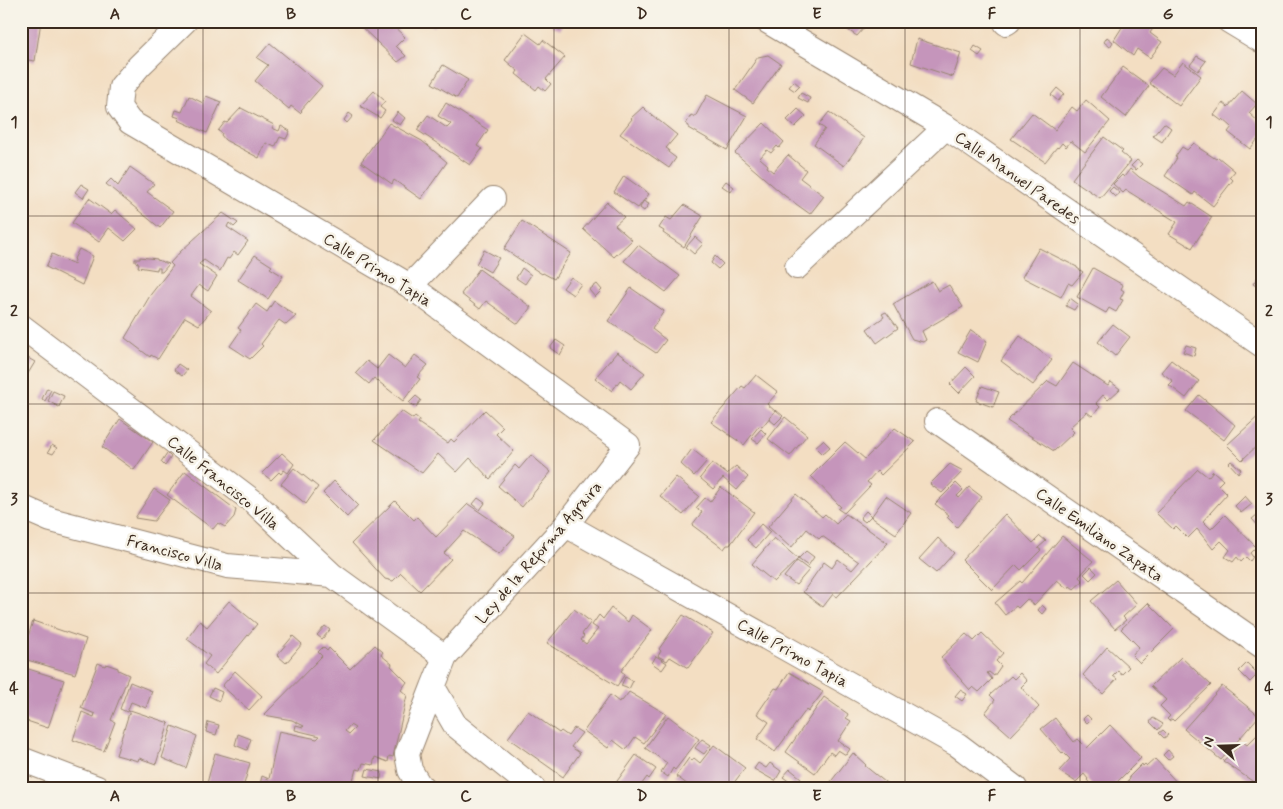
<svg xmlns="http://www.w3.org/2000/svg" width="1283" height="809" font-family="Mynerve,sans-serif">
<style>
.building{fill:#c595bb;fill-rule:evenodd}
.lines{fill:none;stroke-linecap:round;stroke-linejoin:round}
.street-casing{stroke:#978470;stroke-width:26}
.street{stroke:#fff;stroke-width:24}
.grid{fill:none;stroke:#3b2a1e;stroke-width:1;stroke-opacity:0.55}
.labels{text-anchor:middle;stroke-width:5;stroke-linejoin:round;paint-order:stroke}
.street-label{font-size:16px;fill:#3b2a1e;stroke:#f7f3e8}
.neatline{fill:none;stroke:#3b2a1e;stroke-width:2}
.grid-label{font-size:16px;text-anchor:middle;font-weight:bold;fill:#3b2a1e}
</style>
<rect width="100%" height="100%" fill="#f7f3e8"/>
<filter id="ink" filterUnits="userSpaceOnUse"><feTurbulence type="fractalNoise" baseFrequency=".02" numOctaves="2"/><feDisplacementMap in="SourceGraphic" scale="10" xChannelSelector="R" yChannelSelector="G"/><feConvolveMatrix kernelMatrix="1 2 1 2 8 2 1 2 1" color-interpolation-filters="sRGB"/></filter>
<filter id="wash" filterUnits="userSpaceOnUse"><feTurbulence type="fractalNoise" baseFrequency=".0096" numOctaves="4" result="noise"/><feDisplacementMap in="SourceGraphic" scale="20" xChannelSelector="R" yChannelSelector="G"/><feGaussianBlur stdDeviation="1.12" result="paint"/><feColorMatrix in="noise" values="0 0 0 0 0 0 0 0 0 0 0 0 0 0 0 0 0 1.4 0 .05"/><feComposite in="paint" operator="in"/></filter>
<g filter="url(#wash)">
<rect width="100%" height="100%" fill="#f3dec2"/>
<g id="blocks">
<path class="building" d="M21 21H41L35 61 21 59Z
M355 21H388L405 37 396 46 406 56 398 62Z
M426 21H437L433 27Z
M546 21H565L560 30Z
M834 21H870L857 36Z
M1126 21H1151L1156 24 1150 33 1162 42 1150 58 1137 49 1133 56 1114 40Z
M525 33 540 44 543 40 565 57 546 79 551 84 545 91 539 86 536 90 516 74 518 71 505 60Z
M1107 37 1113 42 1110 47 1104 42Z
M917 39 961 53 953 77 911 63Z
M270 43 322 86 301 110 302 111 300 113 291 106 289 109 255 81 268 65 257 58Z
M975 46 983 51 979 56 972 51Z
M768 55 781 64 753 103 735 90 758 57Z
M1197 56 1206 61 1198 71 1190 65Z
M1183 62 1201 76 1179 106 1149 83 1162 68 1173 75Z
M443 65 468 80 457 98 432 83Z
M1123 67 1149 86 1126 117 1101 97Z
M794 81 800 86 795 91 789 87Z
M1057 88 1064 94 1058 101 1051 95Z
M374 91 385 101 380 107 385 111 380 118 360 106Z
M1242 91 1257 104 1249 113 1262 125V134L1250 149 1228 132 1232 127 1223 119 1222 121 1214 115 1223 103 1228 107Z
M801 93 810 98 808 103 798 98Z
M707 95 747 116 727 150 689 128V126L686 124 691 115 695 117Z
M189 96 203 103 206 96 221 102 207 133 178 120 180 118 174 116 176 110 182 112Z
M1086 100 1110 121 1085 152 1071 141 1066 147 1062 143 1058 148 1057 147 1045 162 1011 139 1032 113 1055 130 1072 107 1077 111Z
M446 103 488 130 477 146 482 149 470 165 417 130 428 115 447 128 451 124 438 116Z
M643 107 647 111 677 135 666 148 669 150 668 152 676 158 669 168 620 134 632 119 631 118Z
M241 108 274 125 272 128 279 131 281 126 290 131 286 139 280 137 275 147 266 143 259 158 225 140 221 135 222 133 218 131 225 122 227 123Z
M798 109 806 116 795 127 787 120Z
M398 112 405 118 400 125 392 120Z
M829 112 864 138 844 166 814 144 825 129 819 125Z
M349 113 353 116 347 123 344 120Z
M389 123 422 141 447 162 421 199 394 180 392 184 361 162Z
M764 123 784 142 779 148 777 146 771 153 767 150 760 158 768 165 767 167 773 172 788 155 806 170 800 178 824 196 810 214 785 196 735 153Z
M1164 123 1171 128 1162 142 1153 136Z
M1104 137 1123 151 1121 153 1131 161 1100 198 1072 179Z
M1194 143 1200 147 1199 148 1216 159 1218 157 1235 171 1230 177 1233 180 1213 206 1195 192 1193 195 1165 176 1177 158 1175 157 1182 147 1187 150Z
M1137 160 1142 164 1136 170 1131 166Z
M130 167 154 184 147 192 173 211 160 228 106 184 111 179 118 186Z
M1130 169 1139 177 1186 206 1189 202 1212 217 1192 248 1169 234 1177 222 1126 190 1123 193 1113 184 1122 175 1124 177Z
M624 176 649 194 638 208 614 192Z
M726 181 734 187 731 192 722 186Z
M81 184 89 189 83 198 75 192Z
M1113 187 1120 193 1115 197 1109 191Z
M89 198 111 214 115 210 137 229 125 241 109 228 99 242 72 223Z
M643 201 649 204 644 211 640 208Z
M607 202 624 217 615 225 632 240 614 257 583 229Z
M684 205 703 216 684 247 663 233 664 231 659 228 666 217 671 220Z
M223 213 238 223 234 227 229 223 227 227 248 241 238 255 234 252 229 259 227 258 220 271 204 260 199 264 217 276 208 291 199 285 191 296 211 311 199 325 185 317 158 359 151 355 150 357 125 338 151 294 173 266 170 263 181 251Z
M522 221 571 253 554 279 543 273 542 274 504 249Z
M695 237 703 244 694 254 686 247Z
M638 245 680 276 666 292 624 261Z
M1039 248 1077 267V268L1083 272 1072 285 1068 283 1061 297 1022 277Z
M79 249 93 256 82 285 46 267 52 254 74 264 75 260 74 259Z
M484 250 499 258 490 272 476 264Z
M255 255 272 266 270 268 283 276 268 299 238 280Z
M715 256 723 264 718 269 711 263Z
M140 257 157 259V260L169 264 162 272H160V268H157V270L138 267 139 263 135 262V259H140Z
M522 268 531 275 525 284 516 278Z
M1093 268 1123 285 1121 289 1124 291 1120 299 1123 300 1116 312 1109 308 1106 313 1077 297Z
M479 269 531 307 518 324 486 301 480 309 461 294Z
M571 277 581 284 573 295 563 288Z
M1257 278 1262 281V290L1253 284Z
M932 281 938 291 949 285 963 307 922 331 926 340 923 342 912 339 893 304Z
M597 284 602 290 595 297 589 290Z
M631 288 664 311 652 329 666 340 656 353 608 321Z
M1070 298 1078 304 1074 310 1066 306Z
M274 301 296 316 286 325 279 320 261 344 263 346 250 359 230 346 241 330 238 328 256 304 267 312Z
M886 312 898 328 877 343 867 329 884 317 882 314Z
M1113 324 1130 337 1115 356 1098 342Z
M971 330 987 341 978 362 958 352Z
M1020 336 1052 360 1033 385 1001 361Z
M556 340 565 346 560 355 550 348Z
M1186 345 1196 348 1194 356 1183 352Z
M617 352 645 373 631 389 620 380 612 391 595 378Z
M21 354 35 362 21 385Z
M388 355 405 368 415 355 428 365 417 377 420 379 403 401 374 378 369 384 356 373 367 361 377 369Z
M1171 360 1199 381 1186 398 1169 385 1173 381 1161 372Z
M1073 363 1108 386 1111 382 1120 389 1108 400 1103 395 1096 403 1100 407 1092 416 1087 412 1071 426 1070 428 1074 432 1054 451 1007 421 1048 381 1057 386Z
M178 364 187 370 182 376 174 370Z
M966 367 975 376 959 393 950 384Z
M756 375 778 392 767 404 775 411 762 427 759 426 744 445 711 422 742 386 745 388Z
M982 386 999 392 993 407 976 401Z
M47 388 51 390 45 401 42 399Z
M53 391 64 396 59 407 48 401Z
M1199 395 1235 425 1224 440 1186 411Z
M416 396 421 400 416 407 409 403Z
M485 410 503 427 496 434 514 451 490 479 470 458 457 472 438 454 422 473 374 440 401 411 413 419 415 416 420 420 418 423 448 443 451 439 454 442Z
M776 410 783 416 775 424 769 419Z
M1262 413V441L1242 460 1227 445Z
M785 417 807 435 790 456 768 439Z
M120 419 153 442 134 470 102 447Z
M895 428 915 442 881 475 877 471 867 482 871 485 844 513 838 509 841 507 811 476 845 442 865 459Z
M761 429 766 434 758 443 752 439Z
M823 440 830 447 822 454 815 447Z
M52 445 57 448 53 454 48 452Z
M692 449 707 461 694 476 681 464Z
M167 453 171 457 165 466 161 462Z
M282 453 294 464 288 473 284 470 281 474 279 472 271 480 262 473Z
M531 455 551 472 522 507 498 486 515 465 519 469Z
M1231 461 1241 469 1238 473 1229 463Z
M712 463 727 474 736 466 748 477 737 490 723 478 713 489 700 478Z
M950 464 963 471 942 493 930 484Z
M294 468 318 487 306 504 281 484Z
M1198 469 1208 477 1213 471 1223 480 1218 485 1227 494 1203 521 1211 529 1225 515 1256 547 1250 553 1253 557 1250 561 1246 557 1241 562 1237 557 1233 562 1225 557 1230 550 1221 541 1213 549 1197 529 1188 538 1176 526 1173 529 1156 513Z
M185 471 236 510 234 517 225 527 218 523 213 529 167 495Z
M676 477 699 496 683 515 660 496Z
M334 481 358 505 347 517 323 493Z
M956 483 963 490 957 496 959 498 969 487 982 497 957 527 947 517 949 515 935 504Z
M721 487 754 512 730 545H727L724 549 692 525 702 512 696 508 705 498 710 502Z
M154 489 170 500 154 521 135 518Z
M796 494 822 517 825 514 836 524 846 514 888 543 837 597 833 594 823 607 803 592 824 562 832 568 838 559 852 570 859 562 822 536 819 539 807 529 791 548 768 527Z
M886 496 911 513 896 534 871 517Z
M1245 496 1252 504 1241 513 1235 506Z
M478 498 485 503 480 510 473 504Z
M395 501 414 520 417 517 436 537 468 504 515 536 499 554 464 531 444 553 451 559 420 591 401 573 393 581 385 579 352 543Z
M866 511 871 516 865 522 860 518Z
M1262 511V530L1252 519Z
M1005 514 1033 543 1040 536 1046 541 1038 548 1041 550 1021 570 1016 565 992 590 962 560Z
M761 524 770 532 756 548 747 540Z
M1062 536 1093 561 1079 577 1083 581 1074 589 1070 586 1068 589 1057 580 1034 605 1027 599 1018 608 1016 606 1005 615 995 603 1020 581 1022 583Z
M774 538 798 559 774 582 752 564Z
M938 538 954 553 936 573 919 559Z
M806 551 814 557 808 566 798 559Z
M797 561 809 570 796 585 784 577Z
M1091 567 1097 573 1090 580 1084 574Z
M1116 580 1137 604 1123 617 1126 620 1115 629 1091 601Z
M229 601 257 624 216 674 204 664 210 656 187 639 200 621 207 627Z
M1148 603 1174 629 1140 663 1132 655 1139 647 1121 629Z
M1042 605 1046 609 1042 614 1038 610Z
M611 608 628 622 632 615 652 630 621 671 625 674 617 686 547 643 574 609 591 622 582 634 584 636 581 640 586 644 598 629 592 625 599 615 603 619Z
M683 615 713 633 688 668 670 657 667 661 658 656 661 651 659 649Z
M33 621 86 639 75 674 24 659 21 667V658Z
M325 626 330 630 322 639 317 635Z
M982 633 1003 653 996 661 1001 666 994 676 989 672 987 673 992 679 979 692 973 687 970 690 941 657 966 634 974 641Z
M293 636 302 644 286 663 277 655Z
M375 645 383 652 381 655 392 664 391 666 407 682 401 690 407 695 393 757 389 756 388 762 375 757 373 765 363 763 361 770 356 769 351 788 290 786 259 788 262 776 269 779 279 731 317 739 320 736 295 730 296 725 303 727 304 726 292 720 264 715 322 656 318 652 323 647 327 651 329 648 350 669ZM350 725 355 728 349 734 345 731Z
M1107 647 1129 667 1122 674 1118 671 1113 676 1117 679 1103 694 1083 675Z
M656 656 667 663 662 670 652 663Z
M1181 657 1211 685 1174 721 1172 719 1169 721 1167 719 1170 716 1160 706 1166 700 1151 686Z
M98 663 105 666 106 664 118 668V670L129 675 111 720 115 722 104 751 73 740 82 712 94 717 95 714 81 708Z
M1247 663 1258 674 1250 682 1239 671Z
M22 667 64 680 48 728 21 719Z
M235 671 262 696 249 710 222 686Z
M789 672 823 692 808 712 806 710 775 752 757 739 769 722 757 714 775 688 778 689Z
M1020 673 1027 681 1021 687 1039 707 1011 736 985 713 995 700 990 695 1011 676 1014 679Z
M625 677 633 681 629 689 621 686Z
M130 682 152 691 146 708 131 702 127 712 120 709Z
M1222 686 1259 716 1221 760 1184 729Z
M213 688 222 692 219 701 209 696Z
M960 690 967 694 962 701 955 696Z
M629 692 666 714 644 743 635 737 626 750 613 740 608 748 584 731 610 695 619 702 620 700 622 701Z
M824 697 848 714 846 718 851 721 838 741 850 749 846 755 838 750 834 755 830 752 815 773 786 752Z
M130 710 169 723 156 764 139 758 138 761 116 755Z
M528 711 559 733 561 731 568 736 574 728 582 733 571 747 580 753 563 777 508 738Z
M1087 715 1091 719 1087 723 1083 719Z
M668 716 699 739 675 770 673 768 668 777 661 772 667 763 645 748Z
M1055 718 1074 742 1078 739 1087 748 1110 725 1141 758 1111 788H1094L1087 780 1088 779 1084 774 1076 782 1059 771 1070 759 1063 752 1062 753 1041 729Z
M1153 718 1163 724 1158 730 1150 722Z
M208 722 219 725 216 735 206 732Z
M172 726 197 736 186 768 162 758Z
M1163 730 1168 735 1164 738 1159 733Z
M1262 730V782L1260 784 1257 781 1255 783 1223 761 1243 742 1247 745Z
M238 734 251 739 247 750 235 745Z
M702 739 711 745 704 754 695 748Z
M714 745 745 768 730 788H692L676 776 689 758 692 761 694 758 700 763Z
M1168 750 1173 756 1168 760 1163 755Z
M215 753 250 763 243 788 206 787Z
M853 753 866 765 865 766 890 786 888 788H826Z
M636 755 656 769 649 779 647 777 639 788H612Z
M1155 759 1182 788H1122L1130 779 1129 777 1142 764 1143 766 1145 764 1147 766Z
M758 763 766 768 770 763 781 771 775 781 754 769Z
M367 769 382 772 381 779 365 776Z
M790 769 801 778 795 786 783 777Z"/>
</g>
</g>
<g filter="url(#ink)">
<use href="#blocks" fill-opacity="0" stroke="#978470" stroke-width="1"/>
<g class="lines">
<defs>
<path id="street" d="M185 21 139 66 121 87 119 107 130 122 410 286 628 445 566 525 445 657 433 687 455 725 533 788
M767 21 946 127 1262 345
M1229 21 1262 41
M1006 23 1009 21
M797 267 946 127
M410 286 493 199
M21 326 254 502 332 575 445 657
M937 421 1262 646
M21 507 51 520 227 566 332 575
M566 525 958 745 1015 788
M21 759 97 788
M423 788 419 785 410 770 407 754 433 687"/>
</defs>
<use href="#street" class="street-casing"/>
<use href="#street" class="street"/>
</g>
</g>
<path class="grid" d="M203 21V788M378 21V788M554 21V788M729 21V788M905 21V788M1080 21V788M21 216H1262M21 404H1262M21 593H1262"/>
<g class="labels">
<g class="street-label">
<text transform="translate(1018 177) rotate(35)" y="6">Calle Manuel Paredes</text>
<text transform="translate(378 269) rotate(32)" y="6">Calle Primo Tapia</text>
<text transform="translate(224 482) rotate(39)" y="6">Calle Francisco Villa</text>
<text transform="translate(1100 534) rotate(35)" y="6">Calle Emiliano Zapata</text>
<text transform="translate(175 552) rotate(15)" y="6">Francisco Villa</text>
<text transform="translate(538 552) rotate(-49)" y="6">Ley de la Reforma Agraira</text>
<text transform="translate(793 652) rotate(29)" y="6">Calle Primo Tapia</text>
</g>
</g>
<rect width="1283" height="809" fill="none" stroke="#f7f3e8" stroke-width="55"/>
<g transform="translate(1220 746) rotate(290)" stroke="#f7f3e8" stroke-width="4" paint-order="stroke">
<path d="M0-4L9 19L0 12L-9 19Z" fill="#3b2a1e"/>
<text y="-8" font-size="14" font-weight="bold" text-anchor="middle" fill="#3b2a1e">N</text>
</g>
<rect x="28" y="28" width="1228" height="754" class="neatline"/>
<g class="grid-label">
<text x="115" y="19">A</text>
<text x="291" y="19">B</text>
<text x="466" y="19">C</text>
<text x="642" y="19">D</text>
<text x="817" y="19">E</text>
<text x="992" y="19">F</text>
<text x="1168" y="19">G</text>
<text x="14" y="127">1</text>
<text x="1269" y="127">1</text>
<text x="14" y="316">2</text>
<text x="1269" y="316">2</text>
<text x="14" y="504">3</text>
<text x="1269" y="504">3</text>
<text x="14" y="693">4</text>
<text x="1269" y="693">4</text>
<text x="115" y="801">A</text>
<text x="291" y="801">B</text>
<text x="466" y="801">C</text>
<text x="642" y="801">D</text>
<text x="817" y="801">E</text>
<text x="992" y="801">F</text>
<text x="1168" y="801">G</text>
</g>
</svg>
